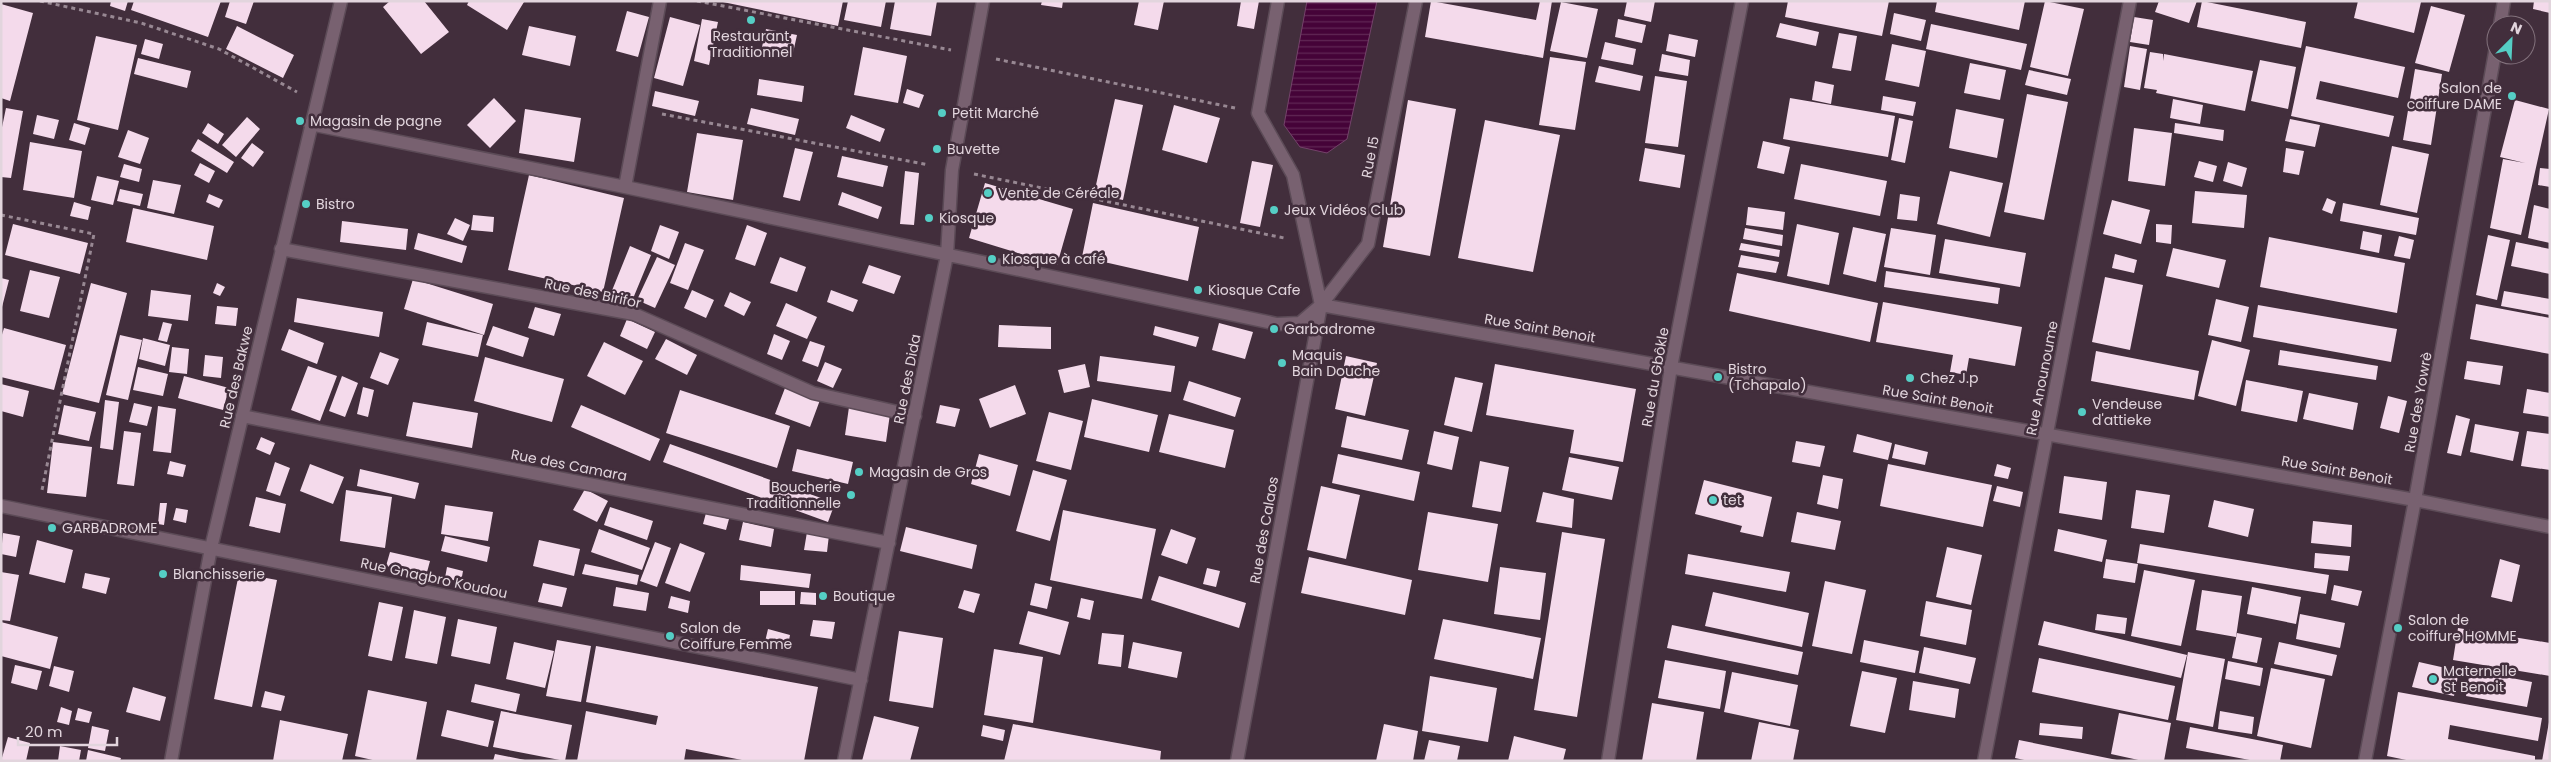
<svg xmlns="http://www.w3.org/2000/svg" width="2551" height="762" font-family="Poppins,sans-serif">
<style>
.water{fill:url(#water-rules);stroke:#74426a}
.building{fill:#f4daeb}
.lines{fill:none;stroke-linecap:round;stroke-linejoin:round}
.minor-casing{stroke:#5c4b57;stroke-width:15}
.path{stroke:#988893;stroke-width:3;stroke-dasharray:4 4;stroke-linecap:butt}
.minor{stroke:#786170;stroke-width:12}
.poi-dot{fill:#55cec5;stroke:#422e3c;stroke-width:2}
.labels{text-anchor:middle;stroke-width:5;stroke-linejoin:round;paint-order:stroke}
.poi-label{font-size:14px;fill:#e2d5dd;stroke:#422e3c;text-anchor:start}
.street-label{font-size:14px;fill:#e2d5dd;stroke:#422e3c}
</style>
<defs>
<pattern id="water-rules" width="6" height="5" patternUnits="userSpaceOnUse" patternTransform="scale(1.25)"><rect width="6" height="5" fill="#450338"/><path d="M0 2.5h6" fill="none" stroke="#602754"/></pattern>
</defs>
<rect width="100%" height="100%" fill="#422e3c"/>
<path class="water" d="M1307 1H1377L1347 139 1327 153 1300 147 1284 125Z"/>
<path class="building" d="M111 1H128L125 11 110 6Z
M134 1H221L208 37 131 10Z
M230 1H254L246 24 225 17Z
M390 1H424L449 32 421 54 383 7Z
M469 1H522L524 2 507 30 467 5Z
M718 1H843L838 26Z
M848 1H886L881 27 844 20Z
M895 1H937L931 36 890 29Z
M1042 1H1063L1062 8 1041 5Z
M1139 1H1164L1158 30 1134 25Z
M1241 1H1259L1254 29 1237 26Z
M1431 1 1536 20 1540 1H1552L1543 58 1425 37Z
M1627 1H1655L1651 22 1624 16Z
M1788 1H1889L1882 36 1785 17Z
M1937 1H2025L2019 30 1935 12Z
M2045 1 2084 9 2068 76 2030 67Z
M2159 1H2197L2189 23 2155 12Z
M2202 1 2306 22 2301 48 2197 27Z
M2358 1 2421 2 2414 33 2354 18Z
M2534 1H2550V13L2533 9Z
M1561 2 1598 9 1587 58 1550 51Z
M1 4 33 13 10 101 1 98Z
M2431 6 2465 15 2449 72 2415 63Z
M627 11 649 17 638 57 616 51Z
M1894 13 1926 20 1921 41 1890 34Z
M670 17 700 25 683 86 654 78Z
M2134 17 2153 20 2149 45 2130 42Z
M702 19 718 22 709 65 694 61Z
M1618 19 1646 25 1642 43 1615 37Z
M1780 23 1819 32 1816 46 1776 37Z
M1931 24 2027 44 2021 70 1926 49Z
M237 26 294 55 283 78 226 49Z
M529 26 576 36 570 66 522 55Z
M766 29 797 35 793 53 762 47Z
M1839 33 1857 36 1851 71 1832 68Z
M1669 34 1698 40 1695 57 1666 51Z
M96 36 137 45 118 130 77 120Z
M145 39 163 44 159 59 141 54Z
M1605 42 1636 49 1633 65 1601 59Z
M1892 44 1926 51 1919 87 1885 80Z
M2130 46 2147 49 2140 90 2124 87Z
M2306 46 2405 67 2398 98 2320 81 2316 99 2394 116 2389 137 2291 116Z
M863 47 907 56 898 103 854 95Z
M2150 52 2163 54V61L2164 54 2253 71 2245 111 2156 93 2157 90 2144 88Z
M1662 54 1690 60 1688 76 1659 71Z
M1550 57 1586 62 1575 130 1539 125Z
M138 58 191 71 187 88 134 74Z
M2260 60 2296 67 2288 109 2251 101Z
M1970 63 2006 70 2000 100 1964 93Z
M1599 66 1643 76 1640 91 1595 82Z
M2415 69 2442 74 2431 145 2403 140Z
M2029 70 2071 79 2067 95 2025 85Z
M1655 76 1687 81 1678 147 1645 143Z
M759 79 804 86 802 102 757 95Z
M1815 81 1834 85 1831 104 1812 100Z
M907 89 924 95 919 108 903 103Z
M655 91 699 101 695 116 652 106Z
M2027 94 2068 102 2044 220 2004 212Z
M1883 96 1916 102 1913 116 1881 110Z
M494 98 516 121 490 148 467 125Z
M1790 98 1895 116 1888 157 1783 139Z
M1115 99 1143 105 1123 200 1094 194Z
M2173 99 2203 105 2200 124 2170 118Z
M1408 100 1456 109 1430 256 1383 247Z
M2515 100 2549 109 2521 235 2490 228 2503 159 2525 163 2500 157Z
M1174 105 1220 118 1207 163 1162 150Z
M6 108 23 111 11 178 1 177V132Z
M751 108 799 119 795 135 747 124Z
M525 109 581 118 574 162 519 153Z
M1956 109 2004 119 1997 158 1949 148Z
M37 115 59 120 54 139 33 134Z
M851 115 885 129 880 142 846 128Z
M247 117 260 129 236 157 222 145Z
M1899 118 1913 121 1905 163 1891 160Z
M2290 119 2320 125 2315 147 2285 141Z
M1485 120 1560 135 1533 272 1458 258Z
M74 123 90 128 85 145 69 140Z
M208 123 224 134 218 144 202 133Z
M2175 123 2224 130 2223 141 2174 133Z
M2134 128 2172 133 2165 186 2128 181Z
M128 130 149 138 140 164 118 157Z
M697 133 743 140 733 200 687 192Z
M198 139 234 162 227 173 191 151Z
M1763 141 1790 147 1784 174 1757 168Z
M30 142 82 151 74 198 23 190Z
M252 143 264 152 253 167 241 158Z
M2392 146 2429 154 2417 213 2380 205Z
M795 148 813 152 800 201 783 197Z
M1645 148 1685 155 1680 188 1639 181Z
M2286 148 2304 151 2299 175 2283 172Z
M842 156 888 166 883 187 837 177Z
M1252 161 1273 165 1260 227 1240 223Z
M2199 161 2217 166 2213 182 2194 177Z
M2228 162 2247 168 2242 187 2223 181Z
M200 163 215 171 209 183 194 175Z
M124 164 142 169 139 182 120 177Z
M1801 164 1887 181 1880 216 1794 199Z
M2540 168 2550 169V187L2538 185Z
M905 171 919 173 914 225 900 224Z
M1950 171 2003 183 1990 237 1937 224Z
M529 175 624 198 603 292 508 270Z
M97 176 119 181 113 205 91 200Z
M153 180 181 185 174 214 147 208Z
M985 183 1073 209 1057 265 969 238Z
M120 189 143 194 140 206 117 201Z
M2195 191 2247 195 2244 228 2192 223Z
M842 192 882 207 878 219 838 205Z
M209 194 223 200 219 208 206 202Z
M1900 194 1920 197 1917 221 1897 219Z
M2327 198 2336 202 2332 214 2322 210Z
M2112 200 2150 210 2141 244 2103 234Z
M74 202 91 207 88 220 70 216Z
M1093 203 1199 227 1188 281 1082 257Z
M2343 203 2419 218 2416 235 2340 221Z
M2534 205 2550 209V243L2528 238Z
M1748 207 1785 212 1783 230 1746 225Z
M133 208 214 226 207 260 126 242Z
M473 215 494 217 493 232 471 230Z
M455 218 470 225 463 241 447 234Z
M342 221 408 229 406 250 340 242Z
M13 224 88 243 80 274 5 255Z
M1797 224 1839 233 1829 285 1787 276Z
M2156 224 2172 225 2171 244 2156 242Z
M660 225 679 232 669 259 651 251Z
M747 225 767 233 755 266 735 259Z
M1853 227 1886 234 1876 282 1843 274Z
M1745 228 1783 235 1782 246 1743 239Z
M1891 228 1936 235 1930 275 1884 267Z
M2363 231 2382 235 2379 253 2360 249Z
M418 233 467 246 462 263 414 249Z
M2488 235 2510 240 2497 300 2476 295Z
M2399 236 2414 240 2410 259 2394 256Z
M2269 237 2405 263 2397 313 2260 287Z
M1945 239 2026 253 2020 287 1939 273Z
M2516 242 2550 249V274L2511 266Z
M685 243 704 250 688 290 670 283Z
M1741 243 1780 250 1779 257 1739 250Z
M630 246 651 255 632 301 611 293Z
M2173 248 2226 260 2219 288 2166 276Z
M2115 254 2137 260 2134 273 2112 268Z
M1741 255 1779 262 1776 273 1738 267Z
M657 257 675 265 655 308 637 300Z
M780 257 806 267 797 292 770 283Z
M869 265 901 276 894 294 862 283Z
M30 270 60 277 49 318 20 311Z
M1886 271 2000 288 1998 304 1884 287Z
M1737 273 1878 303 1870 342 1729 311Z
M2105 277 2143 285 2130 350 2092 342Z
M1 278 9 280 2 307H1Z
M413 279 493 304 484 335 404 309Z
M91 283 127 293 99 403 62 394Z
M217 283 225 287 220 296 213 293Z
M151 290 191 295 188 321 148 316Z
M692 290 714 300 706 318 684 308Z
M831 290 858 300 853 312 827 302Z
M2504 291 2550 299V315L2501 306Z
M730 292 751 302 744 316 724 306Z
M297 298 383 312 379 337 294 322Z
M2216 299 2249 307 2241 342 2208 335Z
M1883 302 2022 327 2015 366 1969 358 1966 375 1950 372 1953 355 1876 342Z
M786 303 817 317 807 339 776 326Z
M2476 304 2550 318V354L2470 339Z
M2258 305 2397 329 2391 362 2253 337Z
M217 306 238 308 236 326 215 324Z
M535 307 561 314 554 336 528 328Z
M627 319 655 332 647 349 620 336Z
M163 322 172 324 167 342 158 340Z
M427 322 483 335 478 357 422 345Z
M1219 323 1253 332 1245 359 1212 350Z
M999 325 1051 327V349L998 347Z
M493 326 529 338 523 357 486 345Z
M1155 326 1199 337 1196 347 1153 335Z
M4 328 66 345 54 390 1 377V338Z
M289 329 324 343 317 364 281 350Z
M774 334 790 341 782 360 767 354Z
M120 335 142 340 128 400 106 395Z
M143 338 170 345 165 366 139 359Z
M666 339 697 355 687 375 655 359Z
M2212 340 2250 350 2236 406 2198 396Z
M810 341 825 346 818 367 802 361Z
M604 342 643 361 625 395 587 376Z
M172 347 189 349 187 374 169 372Z
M2280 350 2378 366 2376 380 2278 365Z
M2096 351 2199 371 2194 400 2091 381Z
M380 352 399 359 388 385 370 378Z
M205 355 223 357 221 378 203 376Z
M1100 356 1175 366 1171 392 1097 381Z
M1346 356 1377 363 1365 416 1335 409Z
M485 357 564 379 552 422 474 401Z
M2467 361 2503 366 2500 385 2464 379Z
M825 362 842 369 833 388 817 381Z
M1085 364 1090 387 1064 393 1058 370Z
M1495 364 1636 389 1623 462 1570 453 1574 430 1486 415Z
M308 366 337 376 320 421 291 410Z
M138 367 168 374 163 396 133 390Z
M184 376 229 388 223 410 178 398Z
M342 376 358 383 345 417 329 411Z
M1455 377 1483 383 1472 432 1444 425Z
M2246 380 2303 391 2297 422 2241 411Z
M1189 381 1241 398 1235 417 1183 400Z
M1 384 29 391 23 417 1 411Z
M1015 385 1026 414 990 428 979 399Z
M363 387 374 390 368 417 357 414Z
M785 388 820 400 810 427 775 414Z
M2527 389 2550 393V417L2523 413Z
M680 390 790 426 777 468 666 433Z
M2309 393 2358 403 2353 430 2303 419Z
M2388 396 2407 401 2399 433 2380 428Z
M1092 399 1158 415 1149 452 1084 437Z
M105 400 119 402 113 450 100 448Z
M413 402 478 413 472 448 406 436Z
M134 403 152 407 147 426 129 422Z
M64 405 96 412 89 441 58 434Z
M581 405 660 439 650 461 571 427Z
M940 405 960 409 955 427 936 423Z
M158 406 176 409 171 453 153 451Z
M849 407 890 414 886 442 845 435Z
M1049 412 1083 421 1071 470 1036 461Z
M1169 414 1234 430 1225 468 1159 452Z
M2456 415 2470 419 2461 456 2447 453Z
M1347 416 1409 430 1402 460 1341 447Z
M2475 424 2519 432 2513 461 2470 452Z
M124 431 141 433 134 486 117 484Z
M1434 431 1459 437 1452 470 1427 464Z
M2527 431 2550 434V470L2521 466Z
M1857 434 1892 443 1888 460 1853 452Z
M261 437 275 443 270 455 256 449Z
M1796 441 1825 446 1820 467 1792 462Z
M53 442 92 447 86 497 47 493Z
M670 444 835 503 828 522 663 462Z
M1895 444 1928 452 1925 465 1892 458Z
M797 449 853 462 848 484 792 471Z
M979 454 1018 465 1010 496 971 484Z
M1338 454 1420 472 1414 501 1332 483Z
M1569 457 1619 467 1612 500 1562 490Z
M170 461 186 465 183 477 167 474Z
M1480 461 1509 467 1501 512 1472 507Z
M275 462 290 468 280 496 266 491Z
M310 464 344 477 333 504 300 491Z
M1888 464 1992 485 1983 527 1880 506Z
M1997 464 2011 468 2008 479 1994 476Z
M360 469 419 483 415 499 357 486Z
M1033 470 1067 480 1050 541 1016 531Z
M1823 475 1843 479 1838 509 1817 504Z
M2064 476 2107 482 2102 520 2059 513Z
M1704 480 1772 497 1763 537 1740 532 1742 526 1695 514Z
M1321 486 1360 495 1346 559 1307 550Z
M1997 486 2023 492 2020 507 1993 501Z
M585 489 608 501 597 522 573 510Z
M346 490 392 497 385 548 340 541Z
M2136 490 2170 495 2164 533 2131 528Z
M1543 492 1574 499 1572 528 1536 522Z
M256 497 286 504 280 533 249 526Z
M2214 500 2254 509 2248 537 2208 527Z
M160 503H167L164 525 158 524Z
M445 505 493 512 488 541 441 534Z
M610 507 653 521 647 540 604 525Z
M176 508 188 510 186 523 173 520Z
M1063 510 1156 529 1142 599 1050 580Z
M1428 512 1498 524 1488 582 1418 570Z
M1797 512 1841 521 1835 550 1791 542Z
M706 513 729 519 726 530 703 524Z
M2313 521 2352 525 2351 547 2311 543Z
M743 522 774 529 771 547 739 540Z
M906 527 977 545 972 569 900 551Z
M599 529 650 548 642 570 591 552Z
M1171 529 1196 538 1187 564 1161 555Z
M2058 529 2107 540 2102 562 2054 551Z
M807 532 829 535 827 552 804 550Z
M1562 532 1605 539 1577 717 1534 710Z
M3 533 20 536 16 557 1 554Z
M445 536 490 547 487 562 441 551Z
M37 540 73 550 65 583 29 574Z
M539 540 580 549 574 576 533 566Z
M655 542 671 548 657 587 640 581Z
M680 543 705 553 690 592 665 583Z
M2140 544 2329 575 2326 594 2137 563Z
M1947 547 1982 555 1971 605 1936 597Z
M390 552 430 561 426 576 386 566Z
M2315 553 2350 556 2348 571 2314 568Z
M1688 554 1790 572 1786 592 1685 574Z
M1309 557 1412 580 1405 615 1301 593Z
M2106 559 2138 564 2135 583 2103 578Z
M2500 559 2520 565 2512 602 2491 597Z
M585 564 639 575 637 585 582 574Z
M741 565 811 574 809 588 740 580Z
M447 567 463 571 461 582 445 578Z
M1500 567 1546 573 1540 620 1494 614Z
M1207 568 1220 571 1216 587 1203 584Z
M2144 570 2195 580 2181 646 2131 636Z
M1 572 19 575 10 621 1 620Z
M85 573 110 578 106 594 82 588Z
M239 573 277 580 252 707 214 699Z
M1159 576 1246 603 1239 628 1151 600Z
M1825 581 1866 590 1852 654 1812 646Z
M543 583 567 588 562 607 538 602Z
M1035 583 1052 587 1047 609 1030 605Z
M2334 585 2362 591 2358 606 2331 600Z
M616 587 649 593 646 611 613 606Z
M2252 587 2301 597 2296 624 2247 614Z
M964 590 980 594 974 613 958 608Z
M2202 590 2242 596 2236 637 2196 630Z
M760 591H795V605H760Z
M801 592 816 593V605L800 604Z
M1713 592 1809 613 1802 647 1705 626Z
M671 596 690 601 688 613 668 608Z
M1081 598 1094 601 1090 620 1077 617Z
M1926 601 1972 610 1966 645 1920 636Z
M379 602 403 607 392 661 368 656Z
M414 610 446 617 437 664 405 658Z
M1028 611 1069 622 1060 655 1019 644Z
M2097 614 2127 618 2125 634 2095 630Z
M2300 614 2345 623 2340 648 2296 639Z
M458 619 497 627 490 664 451 656Z
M1443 619 1541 638 1533 679 1434 659Z
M813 620 835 622 832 639 810 636Z
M2044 621 2187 655 2181 678 2038 645Z
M1 622 58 637 50 669 1 656Z
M1672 625 1803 652 1798 675 1667 648Z
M2458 628 2550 643V676L2453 660Z
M768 629 790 635 787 651 764 646Z
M899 631 943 638 933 708 889 701Z
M1102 633 1124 635 1121 667 1098 664Z
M2237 633 2262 638 2257 663 2232 658Z
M557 640 591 646 581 702 546 696Z
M1864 640 1919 651 1915 673 1860 662Z
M514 642 554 651 545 688 506 679Z
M1133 642 1182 652 1177 678 1128 668Z
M2279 642 2337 655 2332 676 2274 664Z
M596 646 818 687 804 761H747L686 749 684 761H577L586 711 656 725 658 716 586 702Z
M1924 647 1976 658 1970 684 1919 673Z
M994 649 1043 657 1033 723 984 715Z
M2188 652 2225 659 2213 727 2176 720Z
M2039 658 2175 686 2168 720 2032 692Z
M1665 660 1726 671 1720 709 1658 698Z
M2228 661 2263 668 2260 686 2225 679Z
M2419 662 2459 671 2454 696 2412 687Z
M15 665 42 671 37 690 11 683Z
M54 666 74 671 69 692 49 686Z
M2271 668 2325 679 2311 748 2257 736Z
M2470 670 2532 682 2527 707 2466 696Z
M1862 671 1897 678 1885 733 1850 726Z
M1732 672 1798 685 1790 726 1724 712Z
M1430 676 1497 688 1488 742 1422 731Z
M1913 681 1959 689 1955 718 1909 710Z
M475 684 520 694 516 712 471 702Z
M133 687 166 697 160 721 126 712Z
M368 690 427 702 416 761H377L355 756Z
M265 691 285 696 281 711 261 707Z
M2398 692 2542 718 2538 741 2450 725 2448 739 2535 756V761H2411L2387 756Z
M1652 703 1704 712 1696 761H1642Z
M61 707 72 711 69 725 57 722Z
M78 708 92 712 89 723 75 720Z
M447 710 494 721 488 747 441 736Z
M501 711 572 725 565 761 493 747Z
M2220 711 2254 717 2252 734 2218 729Z
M2119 713 2171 723 2164 761H2143L2111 754Z
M874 716 919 727 910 761H862Z
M280 720 348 734 342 761H273Z
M1759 722 1799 730 1793 761H1751Z
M2549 722 2550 761H2542Z
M2040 723 2083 727 2082 739 2039 735Z
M1013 724 1161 751 1160 761H1004Z
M1384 724 1418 731 1413 761H1376Z
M983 725 1005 730 1003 741 981 736Z
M92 726 109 730 105 751 88 748Z
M2190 727 2283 745 2280 761H2255L2186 748Z
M1514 736 1566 749 1563 761H1508Z
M8 737 30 743 26 761H1Z
M1429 740 1460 746 1457 761H1424Z
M2019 740 2117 760V761H2029L2015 758Z
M60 746 81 750 79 761H58Z
M88 750 121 758 120 761H86Z
M495 754 525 760V761H493Z"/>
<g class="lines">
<defs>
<path id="minor" d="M2500 25 2504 1
M310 124 625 187 1277 324 1300 323 1321 305 1368 244 1416 1
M625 187 660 1
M281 249 634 314 813 393 915 416
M1321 305 2415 500 2550 527
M242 416 889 543
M1 506 861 680
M171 761 211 548 341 1
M844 761 947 255 952 170 983 1
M1237 761 1321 305 1293 175 1258 113 1278 1
M1608 761 1671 367 1742 1
M1984 761 2130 1
M2365 761 2415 500 2496 47"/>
</defs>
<use href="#minor" class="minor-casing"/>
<path class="path" d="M40 1 141 23 219 49 297 92
M697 1 951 50
M996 59 1235 108
M662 114 929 165
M974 174 1284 238
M1 215 94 234 42 490"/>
<use href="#minor" class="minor"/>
</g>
<g class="poi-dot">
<circle cx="751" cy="20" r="5"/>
<circle cx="2512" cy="96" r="5"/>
<circle cx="942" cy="113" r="5"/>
<circle cx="300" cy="121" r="5"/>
<circle cx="937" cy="149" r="5"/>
<circle cx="988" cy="193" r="5"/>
<circle cx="306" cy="204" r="5"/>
<circle cx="1274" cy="210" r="5"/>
<circle cx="929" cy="218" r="5"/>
<circle cx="992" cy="259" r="5"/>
<circle cx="1198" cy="290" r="5"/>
<circle cx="1274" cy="329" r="5"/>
<circle cx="1282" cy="363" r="5"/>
<circle cx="1718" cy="377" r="5"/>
<circle cx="1910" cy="378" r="5"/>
<circle cx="2082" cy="412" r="5"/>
<circle cx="859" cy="472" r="5"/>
<circle cx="851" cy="495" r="5"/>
<circle cx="1713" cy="500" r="5"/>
<circle cx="52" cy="528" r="5"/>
<circle cx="163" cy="574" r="5"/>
<circle cx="823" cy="596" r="5"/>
<circle cx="2398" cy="628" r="5"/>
<circle cx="670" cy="636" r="5"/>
<circle cx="2433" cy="679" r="5"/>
</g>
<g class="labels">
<g class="poi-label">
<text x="751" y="41" text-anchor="middle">Restaurant<tspan x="751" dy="16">Traditionnel</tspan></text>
<text x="2502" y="93" text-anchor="end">Salon de<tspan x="2502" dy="16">coiffure DAME</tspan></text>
<text x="952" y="118">Petit Marché</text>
<text x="310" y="126">Magasin de pagne</text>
<text x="947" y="154">Buvette</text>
<text x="998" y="198">Vente de Céréale</text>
<text x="316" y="209">Bistro</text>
<text x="1284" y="215">Jeux Vidéos Club</text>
<text x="939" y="223">Kiosque</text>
<text x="1002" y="264">Kiosque à café</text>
<text x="1208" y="295">Kiosque Cafe</text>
<text x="1284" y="334">Garbadrome</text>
<text x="1292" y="360">Maquis<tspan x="1292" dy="16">Bain Douche</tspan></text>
<text x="1728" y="374">Bistro<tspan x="1728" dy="16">(Tchapalo)</tspan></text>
<text x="1920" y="383">Chez J.p</text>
<text x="2092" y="409">Vendeuse<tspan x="2092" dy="16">d'attieke</tspan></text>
<text x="869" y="477">Magasin de Gros</text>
<text x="841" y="492" text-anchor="end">Boucherie<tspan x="841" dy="16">Traditionnelle</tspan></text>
<text x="1723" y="505">tet</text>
<text x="62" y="533">GARBADROME</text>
<text x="173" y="579">Blanchisserie</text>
<text x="833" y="601">Boutique</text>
<text x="2408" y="625">Salon de<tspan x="2408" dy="16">coiffure HOMME</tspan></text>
<text x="680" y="633">Salon de<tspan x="680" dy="16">Coiffure Femme</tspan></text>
<text x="2443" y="676">Maternelle<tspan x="2443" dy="16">St Benoit</tspan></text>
</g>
<g class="street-label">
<text transform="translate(1370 157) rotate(-79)" y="5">Rue I5</text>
<text transform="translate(593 293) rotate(12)" y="5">Rue des Birifor</text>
<text transform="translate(1540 328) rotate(10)" y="5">Rue Saint Benoit</text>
<text transform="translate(236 377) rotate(-77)" y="5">Rue des Bakwe</text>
<text transform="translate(1655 377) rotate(-80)" y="5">Rue du Gbôkle</text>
<text transform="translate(2042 378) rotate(-79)" y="5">Rue Anounoume</text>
<text transform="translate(907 379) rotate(-79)" y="5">Rue des Dida</text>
<text transform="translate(1938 399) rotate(10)" y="5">Rue Saint Benoit</text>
<text transform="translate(2418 402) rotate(-80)" y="5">Rue des Yowrè</text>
<text transform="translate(569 465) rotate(11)" y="5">Rue des Camara</text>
<text transform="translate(2337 470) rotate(10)" y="5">Rue Saint Benoit</text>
<text transform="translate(1264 530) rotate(-80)" y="5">Rue des Calaos</text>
<text transform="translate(434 578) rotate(12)" y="5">Rue Gnagbro Koudou</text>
</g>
</g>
<rect width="2551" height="762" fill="none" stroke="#e2d5dd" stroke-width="5"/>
<g transform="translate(2511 40) rotate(24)"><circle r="24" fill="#422e3c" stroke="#82717c"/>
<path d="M0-4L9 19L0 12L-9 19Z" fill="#55cec5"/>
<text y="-8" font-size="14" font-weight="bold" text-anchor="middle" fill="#e2d5dd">N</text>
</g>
<path d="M18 737v8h99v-8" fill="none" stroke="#e2d5dd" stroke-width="2.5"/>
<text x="25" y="737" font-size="15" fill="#e2d5dd" stroke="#422e3c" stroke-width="4" paint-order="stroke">20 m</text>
</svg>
